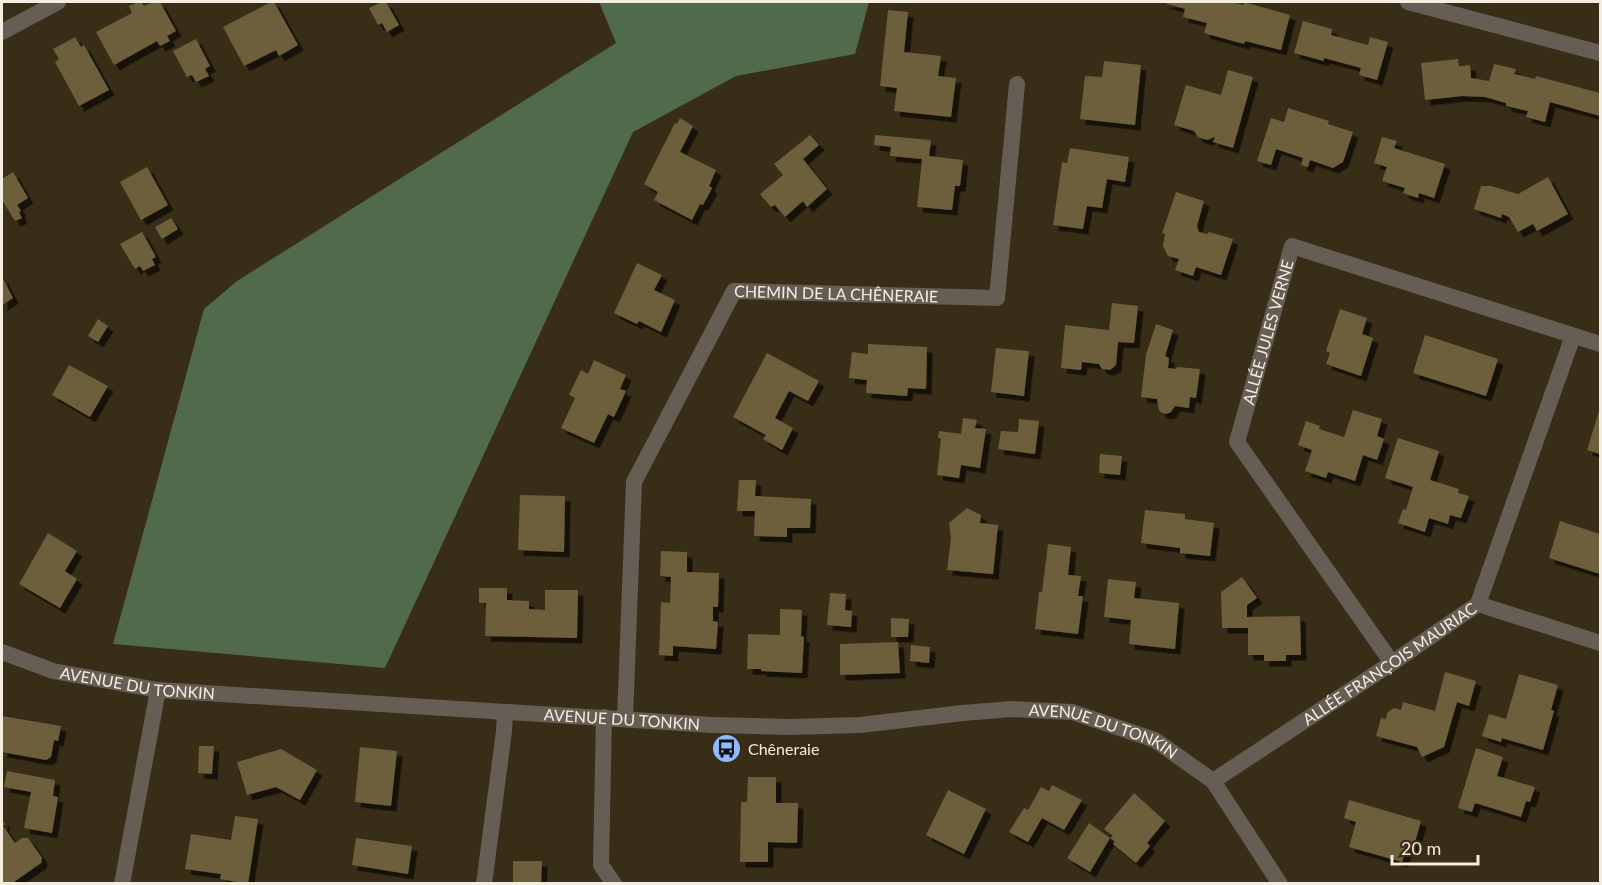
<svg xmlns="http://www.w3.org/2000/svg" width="1602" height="885" font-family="Lato,sans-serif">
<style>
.forest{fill:#526a4c}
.building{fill:#6d5e3b;filter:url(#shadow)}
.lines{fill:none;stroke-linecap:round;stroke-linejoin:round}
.minor{stroke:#665e55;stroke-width:16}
.labels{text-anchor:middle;stroke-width:5;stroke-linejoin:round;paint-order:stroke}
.street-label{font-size:16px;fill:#f5eee0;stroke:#382d16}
.poi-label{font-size:16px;fill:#f5eee0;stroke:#382d16;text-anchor:start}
</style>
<defs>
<filter id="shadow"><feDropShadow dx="5.5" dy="5.5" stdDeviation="0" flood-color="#0009"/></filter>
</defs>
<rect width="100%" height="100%" fill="#382d16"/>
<path class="forest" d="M599 2H869L855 54 736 76 633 132 385 668 113 644 204 309 237 281 616 43Z"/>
<path class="building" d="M138 2H141L144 6 154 2H160L176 31 167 36 170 41 160 46 157 41 114 65 96 32 132 13 129 6Z
M271 2H274L298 45 279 56 276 50 244 66 223 27Z
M382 2H386L399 25 387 32 382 23 378 25 369 8Z
M1161 2H1231L1244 5V2L1290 15 1281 50 1245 41 1244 44 1204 33 1207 23 1183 17 1185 9Z
M888 10 908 12 904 52 941 56 938 76 956 78 951 117 894 111 897 88 880 86Z
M1303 21 1332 29 1331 35 1368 45 1370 37 1388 42 1377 80 1359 75 1361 68 1324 58V61L1294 53Z
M75 37 81 47 84 45 109 90 79 106 55 62 59 59 53 49Z
M196 39 210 66 205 69 209 76 196 82 192 75 187 77 173 51Z
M1458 59 1459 66 1470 65 1471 78 1489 81 1494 64 1516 69 1514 74 1535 79 1536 76 1600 93V116L1550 102 1545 122 1526 117 1528 111 1506 106V103L1485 97 1462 96 1425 100 1421 63Z
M1104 61 1141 65 1135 125 1080 119 1085 76 1102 77Z
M1228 70 1253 77 1233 148 1213 142 1215 137 1207 140 1198 137 1194 131 1174 125 1186 85 1221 95Z
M1288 108 1329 121 1328 124 1353 132 1343 162 1333 168 1310 160 1308 167 1301 165 1303 158 1276 149 1271 165 1257 161 1271 118 1284 122Z
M680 118 693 126 680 152 716 170 709 186 712 188 703 205 700 204 692 220 654 200 658 192 644 184 675 123 677 124Z
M810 135 819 145 803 159 827 189 807 207 803 201 785 217 775 205 771 207 760 194 783 175 774 164Z
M875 135 931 140 929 156 963 160 960 186H955L952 210 917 207 922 159 890 156 891 147 874 145Z
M1382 137 1397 141 1394 148 1445 164 1434 198 1419 193 1418 198 1403 193 1405 188 1382 181 1387 167 1374 163Z
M1070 148 1129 157 1125 182 1107 179 1102 208 1087 206 1083 229 1053 225 1062 162 1067 163Z
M147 167 168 205 141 220 120 182Z
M13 172 28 198 17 205 21 211 19 212 22 218 15 221 2 200V179Z
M1548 177 1568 214 1537 231 1533 224 1518 232 1509 217 1502 214 1501 218 1474 209 1481 186H1491L1518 194Z
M1176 192 1204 201 1197 226 1199 232 1207 234 1209 232 1233 239 1221 275 1196 267 1193 276 1175 270 1179 259 1168 256 1163 246 1165 234 1162 233Z
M171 218 178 229 162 239 155 227Z
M142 232 156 257 152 259 155 265 143 271 140 266 135 269 120 244Z
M637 263 662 275 654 290 675 300 661 332 639 321 637 324 614 313Z
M2 277 13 298 2 305Z
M1112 303 1138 306 1134 343 1118 342 1116 365 1110 370 1102 369 1099 364 1082 362 1081 370 1061 368 1065 325 1109 330Z
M1340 309 1367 318 1362 334 1373 338 1361 376 1326 364 1330 353 1326 351Z
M98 319 108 326 98 342 88 336Z
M1156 324 1173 330 1165 356 1169 358 1168 368 1176 369 1177 367 1200 369 1196 398 1190 397 1189 408 1175 406 1171 412 1166 414 1162 413 1159 410 1157 399 1141 397 1146 355Z
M1425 335 1498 359 1486 396 1413 373Z
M868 344 927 347 926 389 908 388 907 396 866 393 867 380 849 378 852 352 868 354Z
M996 348 1029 351 1024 396 991 392Z
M767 353 819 381 808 401 789 391 775 418 793 428 782 450 763 439 766 435 733 417Z
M594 360 626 375 620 389 626 391 614 417 608 414 594 443 561 428 575 398 569 395 581 370 588 374Z
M69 365 108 386 90 417 52 395Z
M1600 408V454L1587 450Z
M1353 410 1382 419 1377 436 1384 439 1377 460 1363 455 1355 481 1328 472 1326 478 1305 471 1312 450 1298 445 1306 421 1320 426 1319 429 1344 437Z
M963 418 977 420 975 428 986 429 980 468 961 465 959 478 937 475 941 438H938L939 431 961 434Z
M1019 419 1039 421 1035 454 998 449 1001 431 1018 432Z
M1398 438 1439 451 1430 480 1459 489 1458 493 1469 496 1461 518 1450 515 1448 524 1429 518 1425 532 1398 523 1403 509 1406 510 1413 487 1385 478Z
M1100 454 1122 456 1120 475 1099 473Z
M739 480H756L755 496 811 499 810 528H787V537L754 536 755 511H737Z
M520 495 565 496 564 552 518 550Z
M967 508 981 515 980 523 998 525 993 574 947 570 951 538 949 523Z
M1145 510 1185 514V519L1214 523 1210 556 1180 553V548L1141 543Z
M1560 521 1600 534V574L1549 558Z
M48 533 77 551 65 571 77 579 60 608 19 584Z
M1048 544 1071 547 1068 575 1081 576 1078 596H1083L1078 634 1035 629 1039 592H1042Z
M661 551 687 552V572L719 573 718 607H713V621L718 622 716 649 673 646V656L659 655 661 602 670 603 671 577 660 576Z
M1242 577 1257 598 1247 605V617L1300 616 1301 655H1286V661H1264V655H1248V628H1222L1221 592Z
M1108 579 1136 582 1134 598 1179 603 1175 649 1129 644 1131 620 1104 617Z
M479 588H507V600L529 601V609L545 610V590H578L577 638 485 636 486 603H479Z
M830 593 846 594 845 610 852 611 851 627 827 625Z
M780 609 802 610 801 636 804 637 802 673 761 671V669H747L748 634 780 635Z
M891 618 909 619 908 637H891Z
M898 642 900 673 840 675V644Z
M911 645 930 647 929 663 910 661Z
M1445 672 1476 681 1469 706 1457 702 1444 747 1422 757 1417 747 1376 736 1381 718 1386 719 1387 713 1394 708 1401 710 1403 702 1435 711Z
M1519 674 1558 685 1551 710 1554 711 1543 750 1502 738 1501 742 1482 736 1489 714 1506 719Z
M2 716 61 726 58 741 54 740 51 757 46 760 2 752Z
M199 746H214L212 774 198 773Z
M360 747 397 751 391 806 355 802Z
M1476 748 1503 757 1497 776 1535 787 1530 802 1526 801 1521 817 1475 803 1472 812 1458 808Z
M281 749 317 770 300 800 276 787 247 795 237 762Z
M7 771 55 780 53 796 58 797 52 833 24 828 31 792 4 787Z
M748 777H776V803H798L797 843 768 842V862H740L741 802H747Z
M1052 785 1082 800 1064 830 1042 818 1028 842 1009 832 1024 808 1028 810 1041 787 1049 791Z
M948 790 986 809 964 854 926 835Z
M1134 793 1165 821 1147 843 1150 846 1136 863 1113 844 1115 841 1110 838 1113 836 1104 829Z
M1349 800 1421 821 1413 849 1407 848 1402 862 1349 847 1356 822 1344 818Z
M235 816 258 819 248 884 220 879 221 874 185 869 191 834 231 840Z
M2 820 5 824 3 826 15 843 22 838H28L42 858 41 863 11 884H2Z
M1089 823 1110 838 1090 872 1067 858Z
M356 838 412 846 408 874 352 865Z
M513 861H542L541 884H518V882H513Z"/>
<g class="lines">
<g class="minor">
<path d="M1408 2 1600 53"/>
<path d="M2 32 58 2"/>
<path d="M1478 604 1600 643"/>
<path id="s1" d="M2 652 53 671 158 690 713 725 790 727 860 725 963 713 1012 709 1072 712 1155 740 1213 781 1280 884"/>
<path id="s2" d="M1392 663 1237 442 1292 246 1600 344"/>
<path d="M604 717 601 865 614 884"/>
<path id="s3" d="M625 719 634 482 734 291 997 298 1017 84"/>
<path id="s4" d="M1213 781 1392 663 1478 604 1573 336"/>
<path d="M122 884 158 690"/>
<path d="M484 884 504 731 505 712"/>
</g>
</g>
<defs>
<symbol id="bus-disc" viewBox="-11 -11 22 22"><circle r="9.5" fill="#8eb9fd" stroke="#382d16"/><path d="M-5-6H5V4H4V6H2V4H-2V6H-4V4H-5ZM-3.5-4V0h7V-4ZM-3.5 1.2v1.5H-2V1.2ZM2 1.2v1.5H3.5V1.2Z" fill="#111"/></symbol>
</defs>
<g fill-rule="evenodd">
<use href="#bus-disc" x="710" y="732" width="33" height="33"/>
</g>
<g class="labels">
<g class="street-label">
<text dy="6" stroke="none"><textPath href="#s3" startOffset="555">CHEMIN DE LA CHÊNERAIE</textPath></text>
<text dy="6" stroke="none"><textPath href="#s2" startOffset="384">ALLÉE JULES VERNE</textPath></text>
<text dy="6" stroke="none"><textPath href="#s4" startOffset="212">ALLÉE FRANÇOIS MAURIAC</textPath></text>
<text dy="6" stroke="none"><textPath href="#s1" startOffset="140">AVENUE DU TONKIN</textPath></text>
<text dy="6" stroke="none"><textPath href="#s1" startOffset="626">AVENUE DU TONKIN</textPath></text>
<text dy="6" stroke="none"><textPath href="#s1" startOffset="1112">AVENUE DU TONKIN</textPath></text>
</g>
<g class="poi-label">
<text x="748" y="755">Chêneraie</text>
</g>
</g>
<rect width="1602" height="885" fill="none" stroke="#f5eee0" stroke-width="6"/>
<path d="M1392 855v9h86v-9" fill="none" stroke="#f5eee0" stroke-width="3"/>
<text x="1401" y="855" font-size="18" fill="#f5eee0" stroke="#382d16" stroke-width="4.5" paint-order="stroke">20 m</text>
</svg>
